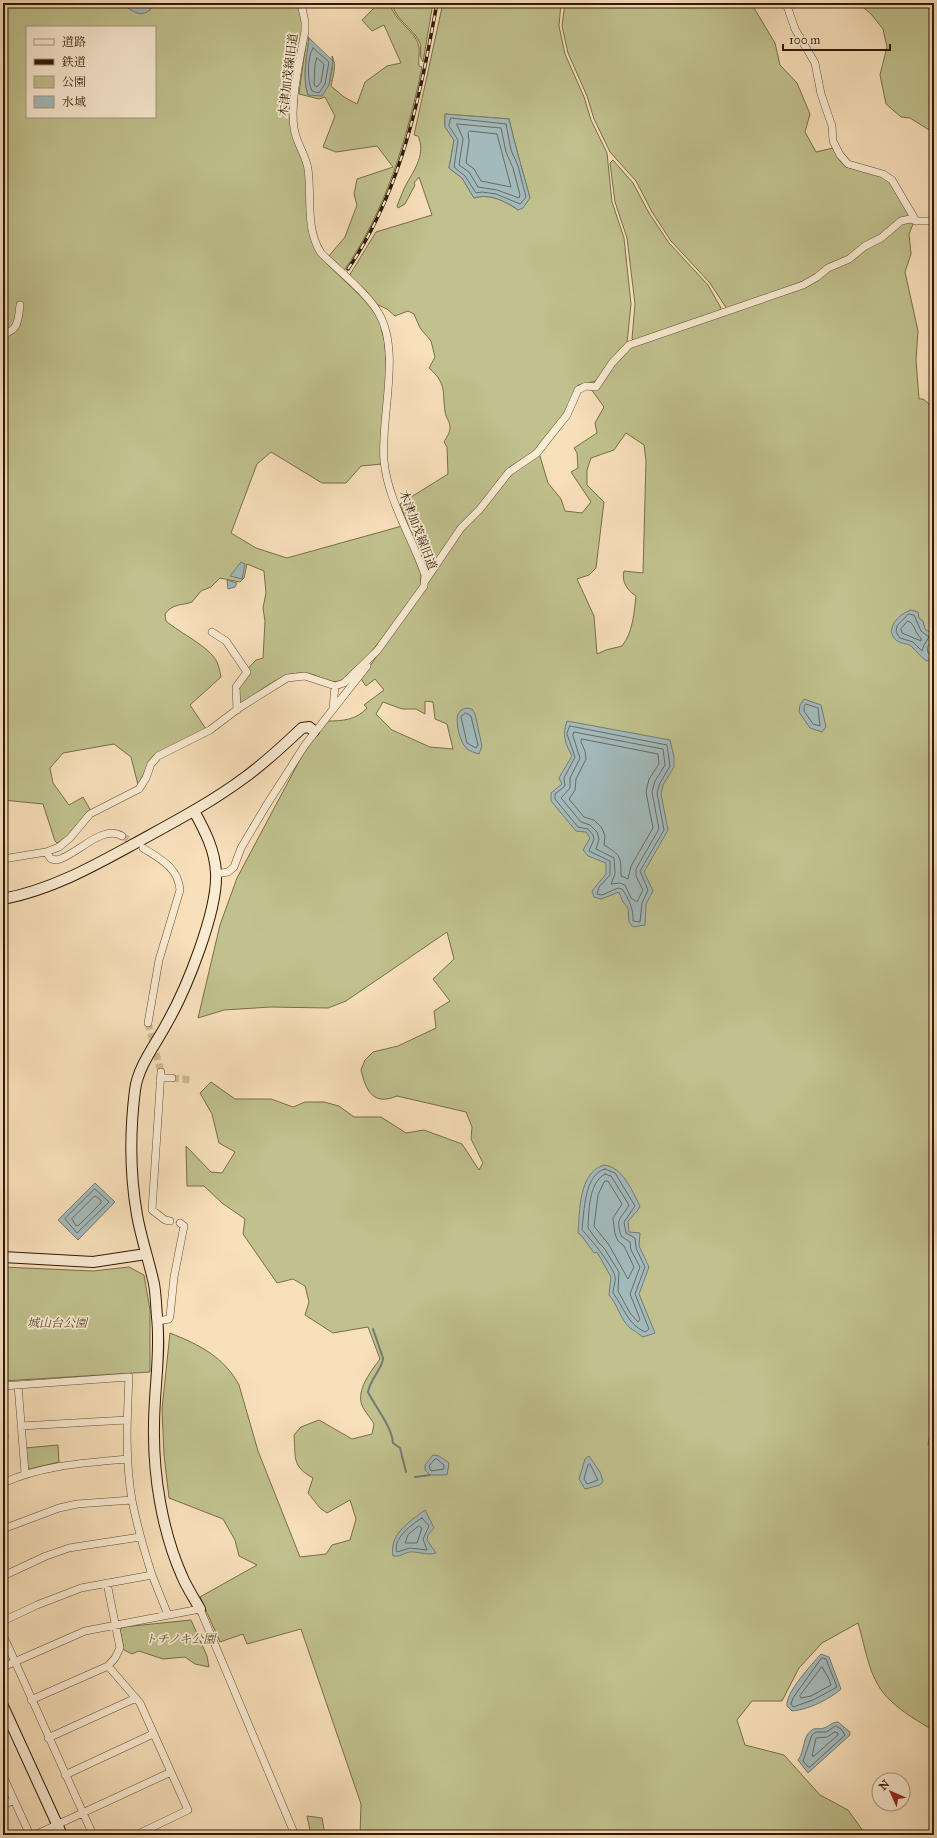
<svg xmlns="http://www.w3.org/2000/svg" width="937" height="1838" font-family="'IM FELL Great Primer','Noto Serif JP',serif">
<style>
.green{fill:#c0c18e;stroke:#786d48;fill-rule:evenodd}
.water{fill:#a3babc;stroke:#757a72}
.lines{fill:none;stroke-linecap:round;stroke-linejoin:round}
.shore{stroke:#6a6a60;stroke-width:1}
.stream{stroke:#757a72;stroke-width:2}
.street-tunnel{stroke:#d0b896;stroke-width:7;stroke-dasharray:7 3.5;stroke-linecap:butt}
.street-casing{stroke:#624b31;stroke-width:8}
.secondary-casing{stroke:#301903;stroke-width:12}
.street{stroke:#faebd3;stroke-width:7}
.secondary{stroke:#faebd3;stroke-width:10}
.rail-casing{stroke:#301903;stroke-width:3.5}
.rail{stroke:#faebd3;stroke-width:2;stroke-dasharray:6;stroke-linecap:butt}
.labels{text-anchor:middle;stroke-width:3.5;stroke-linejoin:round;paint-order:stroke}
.street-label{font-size:12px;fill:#301903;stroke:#faebd3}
.park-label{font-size:12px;font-style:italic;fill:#5b4b2d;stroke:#faebd3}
</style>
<rect width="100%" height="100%" fill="#f8e0bb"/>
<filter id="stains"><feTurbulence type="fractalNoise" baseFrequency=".005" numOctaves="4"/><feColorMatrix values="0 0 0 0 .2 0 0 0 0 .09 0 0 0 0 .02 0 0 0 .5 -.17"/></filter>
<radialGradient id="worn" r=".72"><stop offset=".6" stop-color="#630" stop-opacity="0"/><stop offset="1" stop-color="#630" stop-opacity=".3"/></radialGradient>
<path class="green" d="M3 3H123C131 11 140 17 150 10L151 3H298L303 22 294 140 306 169 308 217 327 264 369 304 379 320 385 343 387 382 382 464 361 466 346 483H322L271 452 257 464 231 533 256 548 287 558 402 526 421 574V585C409 603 358 675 340 681 331 684 319 676 311 674 284 668 261 691 240 705L236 681 256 660 263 658 265 621 263 608 266 593 264 571 247 564 244 578 240 582 220 578 211 587 201 591 192 602C181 606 173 603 165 614L166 621C180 633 210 647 217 662 219 666 220 672 221 677L190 705 206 729 152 758 138 785 131 757 114 744 63 753 50 768 53 783 69 805 83 797 91 811C77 819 73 837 57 843L55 841 43 804 3 800ZM27 27H155V117H27Z
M379 3H390C393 21 417 31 419 47 420 53 418 59 419 66L422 67C407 139 386 211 343 272L328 257 345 237 357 205 354 194 357 179 393 167 377 146 336 152 323 147 335 116 325 97 319 99 299 94 307 35 309 38C307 56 302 77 308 95L329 85 332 70V56C337 65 333 76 331 86L344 97 357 104 365 82 387 66 401 63 384 25 372 31 362 20Z
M392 3H433L423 62C418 56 423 48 419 41 412 27 395 20 392 3Z
M443 3H561L559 26 565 54 584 97 591 120 607 153 612 202 624 238 631 304 627 343 596 381 578 385 565 414 537 450 509 469 427 576 400 504 448 474 447 447 444 442C446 438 450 433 450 428 450 423 448 420 446 416 441 395 449 385 429 368L435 357 431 341 420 328 414 314 408 311 395 316 387 309 376 304 349 276 376 232 432 215 419 177 414 183 415 185 405 204 398 208 397 206C400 199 403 190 407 183 415 169 426 153 418 136L414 135ZM445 114 509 119C515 146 523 172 530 198L518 210C505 201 489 193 474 198L462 178 449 168 454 140 445 127Z
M565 3H751L775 43 780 65 797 83 810 114 805 132 816 152 833 148 841 162 847 167 882 176 894 185 911 216 848 257 802 283 727 309 710 283 671 241 652 212 636 181 610 152 594 119 587 96 568 53 562 26Z
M858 3H934V133L910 118 901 117 886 104 880 75 887 47 883 29 871 14Z
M613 160 633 183 649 213 669 243 708 285 721 308 719 312 635 342 632 339 635 304 627 238 615 202 610 163Z
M912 221 913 224 909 234 911 254 905 272 918 331 916 360 919 399H923L934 408V1417L928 1444 934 1453V1731C920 1722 903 1713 891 1701 869 1682 866 1649 858 1623L822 1643 799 1668 782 1701H752L737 1720 745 1745 784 1755 820 1795 848 1810 866 1835H360L361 1804 301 1629 247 1644 243 1634 220 1642 200 1597 257 1565 239 1556 235 1540 223 1519 169 1498 164 1455 162 1409 170 1333C200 1345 224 1357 239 1385L258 1451 300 1557 326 1554 332 1545 350 1540 356 1519 350 1500 327 1513 320 1508 308 1493 313 1478C291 1466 296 1457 294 1435L301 1427 319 1420 352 1439 372 1434 374 1424C371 1418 362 1409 361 1402 358 1387 372 1370 380 1359L368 1327 333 1333 305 1315 309 1302 305 1286 293 1279 277 1283 243 1234 245 1219 222 1203 204 1186H187L186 1146 211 1172 222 1173 235 1152 219 1143 212 1114 200 1093 211 1082 235 1099H271L293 1107 305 1102H324L339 1106 354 1117H381L406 1133 424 1130 462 1144 479 1170 483 1163 471 1139 472 1127 466 1112 397 1096C373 1106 366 1091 361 1070L365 1060 373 1052 398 1046 436 1028 434 1011 450 1001 433 979 454 959 447 932 346 1001 328 1008 271 1007 224 1010 198 1018 220 925 237 878 303 754 327 721C343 721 356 720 367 708L364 705 384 690 375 679 366 686 361 679 463 531 481 512 511 475 539 453 548 483 561 499 565 511 582 513 591 502 571 472 578 468 577 453 574 448 597 433 595 423 604 407 591 389 633 346 747 307 829 269 897 226ZM626 433 644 445 646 461 643 573 624 571C621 582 628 591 636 596 634 613 633 632 622 646L606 650 597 654 594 616 577 579 589 575 596 568 604 502 587 485V470L591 458 614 450ZM425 701 433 702 435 719 447 724 453 749 430 747 392 730 376 714 383 702 402 709H416L425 714Z
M3 1267 93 1271 129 1267 144 1275 150 1310V1372L3 1381Z
M3 1423H7L8 1439 3 1440Z
M58 1445 59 1462 30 1469 26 1466 25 1448Z
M191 1620 207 1656 209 1667 195 1664 185 1657 163 1659 139 1651 132 1654 124 1650 120 1630 123 1627Z
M307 1816 322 1818 325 1835H311Z"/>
<path class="water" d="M123 3H151L152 7C143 20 130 11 123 3Z
M309 38 333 61 329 85 322 96 308 95C302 76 307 56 309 38Z
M445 114 509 119C515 146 523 172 530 198L523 208 518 210C506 201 489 193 474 198L462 178 449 168 454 140 445 127Z
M241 562 245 564 242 579 230 576Z
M227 580 237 583 235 587 228 589Z
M911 610 918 612 919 618 923 621 925 629 933 635 932 642 927 647 928 653 934 654 931 660 927 661C920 657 917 651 911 646 907 643 900 644 896 640 884 629 899 614 911 610Z
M804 699 821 705 826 727 822 732 810 728 799 712 800 705Z
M466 708 472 709 475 714 482 746 479 754C475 753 470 751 467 749 460 743 455 722 458 714L461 710Z
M567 721 670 740 674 757V767L663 785 661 794 668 830 644 872 653 891 646 904 645 925 633 927 629 922 628 908 623 902 619 892 601 899 594 897 592 891 606 874V863L588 856 583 850 590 838 586 832 576 831 551 801V793L562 784 559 778 572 756C565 743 562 735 567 721Z
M604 1165C623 1167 632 1191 640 1206L638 1210 628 1221 629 1232 640 1233 639 1246 649 1267 639 1294 655 1333 643 1337C639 1334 634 1331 630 1328 620 1319 618 1305 609 1295L611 1277 597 1252 594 1253 581 1235 578 1233C580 1212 578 1173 604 1165Z
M95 1183 115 1202 78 1240 58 1220Z
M433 1455 439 1456 449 1463 447 1475H430L425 1470V1465Z
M589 1456 600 1472 603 1481 600 1485 585 1489 579 1479 585 1459Z
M425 1510 434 1528 428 1535 427 1540 436 1553C426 1556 418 1551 409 1552 402 1554 400 1557 393 1556 389 1534 409 1522 425 1510Z
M821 1654 829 1657 841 1689C830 1699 808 1710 792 1711L787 1706C785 1693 812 1664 821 1654Z
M838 1722 850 1732V1735L808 1773 798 1760C805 1752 802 1736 812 1730 816 1727 820 1730 824 1728 830 1726 832 1722 838 1722Z"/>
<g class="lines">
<path class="shore" d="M313 48 329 62 325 84 319 93 312 91C307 81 307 57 313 48Z
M317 58 324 64 321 82 317 87 314 85 315 65Z
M451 118 506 124 511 150 518 166 526 197 520 204 496 194 482 192 476 193 465 176 454 167 458 140 449 126Z
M457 124 501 128 506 152 513 168 520 195 519 198 497 190 478 187 469 172 459 165 463 139Z
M470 131 497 134 511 187 481 181 474 169 466 163 469 141 468 133Z
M909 614 914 615 921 631 929 637 924 645 922 651 913 642 900 638 896 632 897 626Z
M908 621C915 623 915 634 921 638V641L902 633 901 629Z
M806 704 818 708 820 726 813 724 804 711V707Z
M466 713 471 716 478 745 476 748 467 743 461 717Z
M570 726 667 745 670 766 660 783 657 793 664 830 640 871 648 890 642 903 640 922 633 921C634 910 628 897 622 889L618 888 602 895 597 894 599 887 610 875V861L589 851 594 839 593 835 588 829 578 827 555 799V794L565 786 564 778 575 757 567 734Z
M574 732 663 749 665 765 655 781 652 792 659 829 636 869V876L643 890 637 902 631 898 625 885 620 883 611 884 615 874 614 858 596 849 599 839 597 832 590 825 581 822 561 798 570 788V778L580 758 573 736Z
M582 739 658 754 659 764 649 779 646 792 653 828 631 866 628 879 621 876C621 857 621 855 604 845L605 836 602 828 594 820 584 817 569 799 575 790 576 779 586 759 585 751 581 742Z
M605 1169 615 1173 635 1206 624 1222 626 1233 635 1238 636 1248 645 1267 635 1294 649 1329 645 1332C627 1324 624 1307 613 1293 613 1288 616 1282 615 1277 614 1267 590 1238 582 1230 584 1213 584 1174 605 1169Z
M605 1174 611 1176 629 1205C622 1219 615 1216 621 1236L630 1242 631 1250 640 1267 630 1294 640 1319 638 1322 630 1313 618 1291 619 1272 604 1248 599 1243 588 1228C589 1212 588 1183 605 1174Z
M605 1181H608L622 1204 613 1218 615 1234 618 1241 624 1246 634 1267 628 1279 609 1245 594 1226 598 1195Z
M95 1189 109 1202 77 1233 65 1219Z
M95 1196 101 1200V1203L79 1225 76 1226 72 1219Z
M437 1459 444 1465V1469L431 1471 429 1466 434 1460Z
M590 1464 598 1480 587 1484 584 1479 588 1465Z
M422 1518 429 1526 423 1539 427 1550 410 1548 397 1552C392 1539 412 1524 422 1518Z
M419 1526 422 1528 417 1543H405L408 1535Z
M822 1658 826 1659 837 1687 813 1700 793 1707 791 1704 793 1698Z
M822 1667 829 1679 831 1685 811 1696 801 1698 800 1696Z
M836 1726 841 1729 845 1735 810 1767H808L803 1761 812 1735 816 1732H826Z
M835 1732 838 1733V1735L814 1756H812L816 1738 827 1737Z"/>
<path class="stream" d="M373 1329 383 1358C383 1368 370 1379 368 1392 376 1408 392 1427 393 1443L400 1448 406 1472
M415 1477 430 1475"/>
<path class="street-tunnel" d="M122 836 137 845
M148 1023 161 1072
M172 1078 192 1080"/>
<defs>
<path id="street" d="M786 3 795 29 815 63 821 94 832 126 833 141 840 155 848 164 883 174 892 180 916 221
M3 334C19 330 18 320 20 305
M425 581 461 528 480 509 509 472 537 453 547 440 567 415 578 390 586 386 596 387 612 363 629 345 803 285 817 277 828 268 849 259 865 246 881 238 901 221 910 219 916 221H934
M212 632 226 641 247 672 236 687 237 710
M333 708 335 686
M143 848C160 859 178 867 180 890L159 960 148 1023
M46 852 51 859 57 860C77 855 102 824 122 836
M3 859 46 852 59 847 70 838 90 814 139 789 146 778 151 764 158 756 210 730 239 708 287 678 305 676 335 686 344 683 377 651 424 586 425 575C412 537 388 501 384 461 380 418 402 351 378 312 366 292 338 270 321 253 305 228 312 197 308 169 306 155 296 143 294 128 290 102 300 58 305 31V22L301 3
M216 874 228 872 234 867 241 848 266 806 305 745 367 666
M161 1072 152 1210 165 1220 170 1221
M160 1078H172
M158 1321 169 1319 170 1316 174 1277 184 1226 180 1223
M18 1385 25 1473
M3 1386 129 1377C127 1418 125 1460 132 1500 137 1526 144 1550 152 1575L81 1588 37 1605 3 1621
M21 1426 127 1420
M3 1483C43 1465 84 1463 128 1459
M3 1529 59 1508 77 1504 132 1500
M152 1575 168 1615
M3 1576 46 1556 69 1548 140 1537
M107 1583 120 1648 115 1658 108 1666 140 1703 188 1810 136 1835
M3 1635 93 1835
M3 1667 85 1631 200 1609 295 1835
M31 1700 108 1666
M48 1738 136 1698
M65 1775 153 1734
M3 1776 30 1835
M3 1805 14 1800
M35 1835 171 1772"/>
<path id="secondary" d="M194 811C205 831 215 850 216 873 218 911 186 990 167 1023 156 1044 138 1066 135 1090 130 1130 130 1175 137 1215 141 1238 149 1261 154 1284 156 1295 156 1306 157 1317 161 1353 154 1390 154 1425 153 1475 162 1531 182 1576 187 1588 194 1598 200 1609
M3 899C50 890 90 868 132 845 170 824 209 804 244 778 265 763 283 746 302 728L309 727 314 731
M3 1257 93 1262 146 1254
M3 1706 62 1835"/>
</defs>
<use href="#street" class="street-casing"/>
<use href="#secondary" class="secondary-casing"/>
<use href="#street" class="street"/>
<use href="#secondary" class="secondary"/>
<defs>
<path id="rail" d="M348 269C402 190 420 96 437 3"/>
</defs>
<use href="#rail" class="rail-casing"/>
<use href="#rail" class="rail"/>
</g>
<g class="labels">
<g class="street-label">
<text transform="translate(288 75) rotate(-83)" y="4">木津加茂線旧道</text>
<text transform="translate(418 530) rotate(69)" y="4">木津加茂線旧道</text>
</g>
<g class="park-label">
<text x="57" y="1327">城山台公園</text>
<text x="180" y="1643">トチノキ公園</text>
</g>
</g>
<rect width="937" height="1838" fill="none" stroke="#f8e0bb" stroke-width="16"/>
<rect x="4" y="4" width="929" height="1830" fill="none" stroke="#301903" stroke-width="2"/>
<rect x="8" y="8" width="921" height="1822" fill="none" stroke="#301903"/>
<rect x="26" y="26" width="130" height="92" fill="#faebd3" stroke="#a99780"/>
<rect x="34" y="39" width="20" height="6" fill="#faebd3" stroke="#a99780"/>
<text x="62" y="46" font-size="12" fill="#301903">道路</text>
<rect x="34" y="59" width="20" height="6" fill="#301903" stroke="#a99780"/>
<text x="62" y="66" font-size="12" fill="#301903">鉄道</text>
<rect x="34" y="76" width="20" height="12" fill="#c0c18e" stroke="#a99780"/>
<text x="62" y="86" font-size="12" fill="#301903">公園</text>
<rect x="34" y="96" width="20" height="12" fill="#a3babc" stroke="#a99780"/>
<text x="62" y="106" font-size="12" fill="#301903">水域</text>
<g transform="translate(891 1792) rotate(315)"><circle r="19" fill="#faebd3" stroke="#a99780"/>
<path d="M0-3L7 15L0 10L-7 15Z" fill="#8f2418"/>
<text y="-6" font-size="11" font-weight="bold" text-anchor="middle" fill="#301903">N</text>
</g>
<path d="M783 44v6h107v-6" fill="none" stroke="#301903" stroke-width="2"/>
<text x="789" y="44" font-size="12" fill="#301903" stroke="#faebd3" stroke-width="3" paint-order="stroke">100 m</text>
<rect width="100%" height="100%" filter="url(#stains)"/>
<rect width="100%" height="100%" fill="url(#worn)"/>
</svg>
